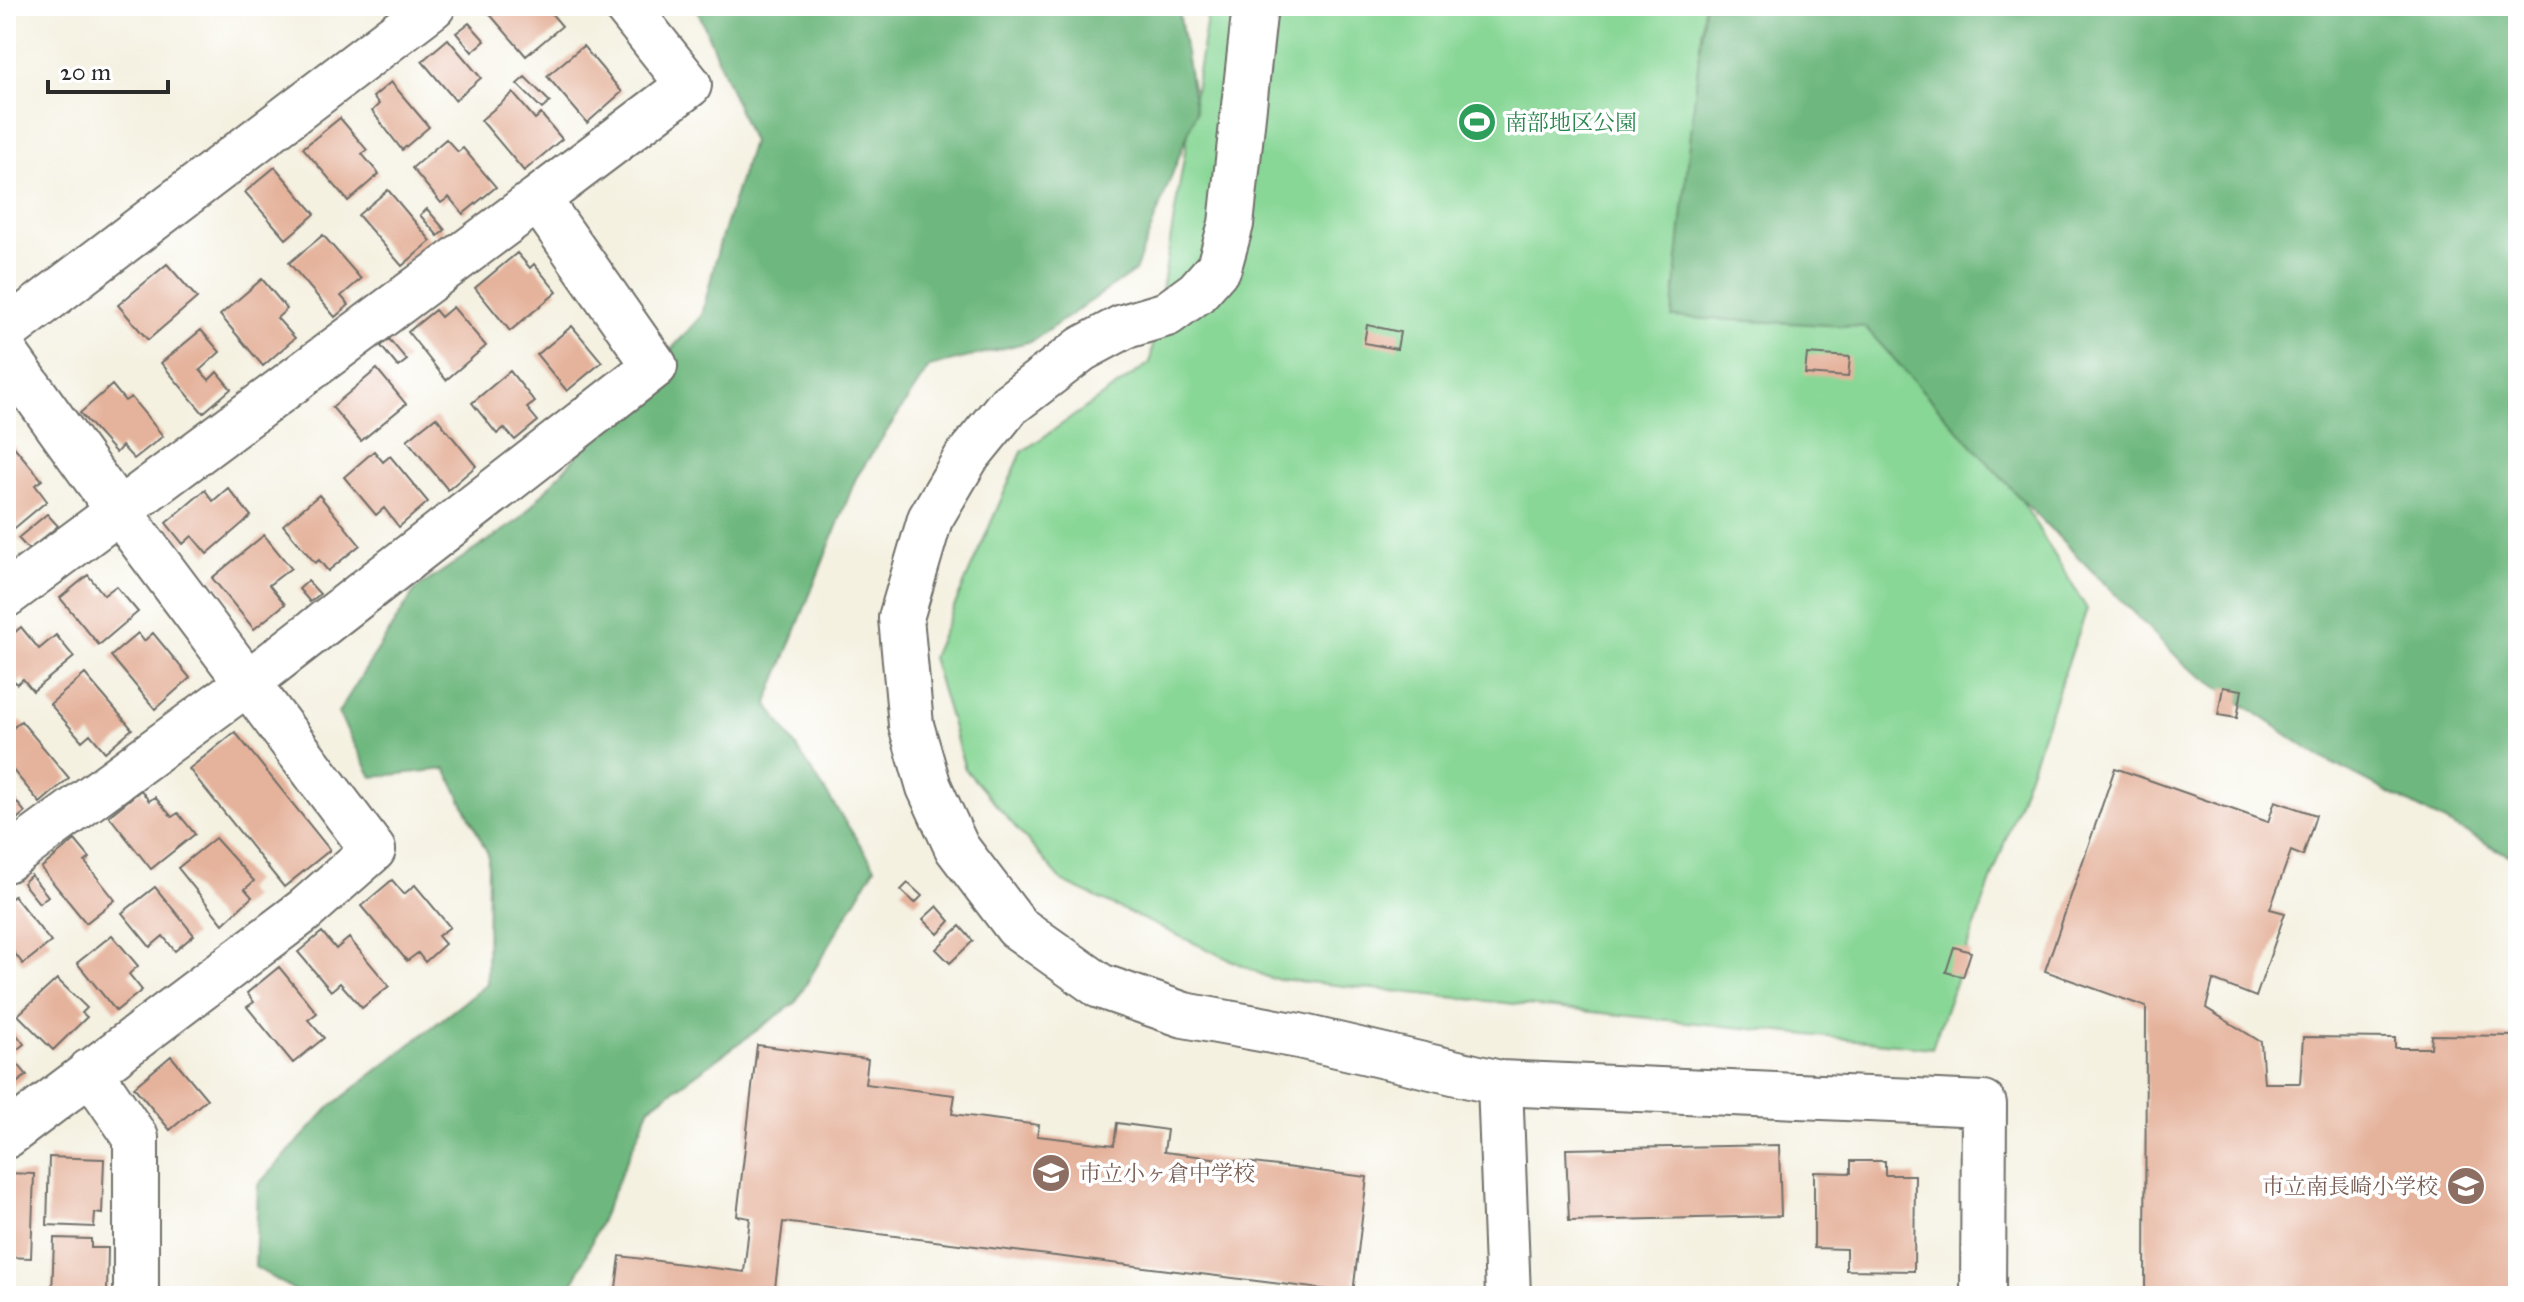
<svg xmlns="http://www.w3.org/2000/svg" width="2524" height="1302" font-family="'IM FELL Great Primer','Noto Serif JP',serif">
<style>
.green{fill:#88d796;stroke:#5a8160;stroke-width:2}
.forest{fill:#6eb87f;stroke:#4c7255;stroke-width:2}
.building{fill:#e5b39c}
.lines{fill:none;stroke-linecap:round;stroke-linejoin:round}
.minor-casing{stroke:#71706b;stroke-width:48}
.minor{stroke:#fff;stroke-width:44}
.labels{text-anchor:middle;stroke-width:7;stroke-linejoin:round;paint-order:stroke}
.leisure-label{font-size:22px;fill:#27864d;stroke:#fff;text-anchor:start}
.education-label{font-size:22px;fill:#785e54;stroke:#fff;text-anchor:start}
</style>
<rect width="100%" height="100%" fill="#fff"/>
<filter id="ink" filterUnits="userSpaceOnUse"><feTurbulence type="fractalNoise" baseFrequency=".0125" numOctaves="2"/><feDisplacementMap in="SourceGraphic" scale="16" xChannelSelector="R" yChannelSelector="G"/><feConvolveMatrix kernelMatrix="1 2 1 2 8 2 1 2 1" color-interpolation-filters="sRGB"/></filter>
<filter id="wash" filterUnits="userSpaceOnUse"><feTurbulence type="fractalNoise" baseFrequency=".006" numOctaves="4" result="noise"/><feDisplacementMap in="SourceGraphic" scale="32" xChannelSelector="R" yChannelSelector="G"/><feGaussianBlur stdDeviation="1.8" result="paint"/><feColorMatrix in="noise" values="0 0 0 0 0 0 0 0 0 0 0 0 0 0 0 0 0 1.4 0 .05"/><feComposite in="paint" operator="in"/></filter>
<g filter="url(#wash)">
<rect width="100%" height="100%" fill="#f4f1e1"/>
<path class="green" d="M1209 6H1712L1967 410 2087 609 1932 1048 1269 978 1063 882 965 769 932 657 1022 452 1150 363Z"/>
<path class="forest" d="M696 6H1178L1196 112 1135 271 1032 341 929 367 856 478 767 703 875 867 795 1003 650 1107 568 1296H304L255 1267 258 1185 329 1108 487 984 488 854 446 769 372 777 338 713 416 589 519 520 702 315 720 242 752 142Z
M1704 6H2518V860L2320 757 2184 664 2018 496 1865 327 1672 317Z"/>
<g id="blocks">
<path class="building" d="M492 6H545L562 26 526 56 487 11Z
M469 23 485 41 472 52 456 33Z
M448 39 481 78 455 100 422 61Z
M583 46 622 92 587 123 547 76Z
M525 77 550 102 542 109 517 84Z
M391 82 429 127 402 150 372 111 379 104 373 97Z
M513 93 535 119 541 114 562 139 524 171 481 120Z
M340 118 367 150 362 154 379 174 348 201 303 148Z
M446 139 458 152 463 148 496 187 463 214 449 197 441 203 412 168Z
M275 167 315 214 286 239 245 192Z
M388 190 431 241 402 266 358 215Z
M427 209 445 230 438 236 420 215Z
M323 235 361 279 341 296 349 305 335 317 289 263Z
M517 253 530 268 534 264 557 292 510 331 475 288Z
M167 264 197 298 148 340 118 305Z
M262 279 287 309 277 318 295 338 263 366 220 315Z
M453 307 486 346 446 380 408 332 435 310 441 317Z
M1367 325 1400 332 1397 349 1364 343Z
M572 326 602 362 567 391 537 355Z
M201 330 220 352 200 370 209 380 217 372 231 389 203 413 161 363Z
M389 339 407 360 398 367 381 346Z
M1807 354 1850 357 1848 377 1805 374Z
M377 369 406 404 361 441 332 407Z
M510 371 535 402 527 408 538 421 515 440 504 428 497 434 472 403Z
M112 385 125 401 131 397 163 436 134 459 122 446 116 453 80 413Z
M436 417 476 466 448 490 407 440Z
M6 437 42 480 35 485 47 501 10 532 6 528Z
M374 451 383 462 390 456 428 502 399 527 384 508 376 515 344 477Z
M228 488 251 516 207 554 192 536 183 544 166 523 205 490 213 501Z
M319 495 360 545 328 571 319 560 315 563 283 525Z
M47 514 58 526 29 550 18 538Z
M264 535 291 568 269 585 285 604 254 629 212 578Z
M88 575 104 595 116 586 138 612 99 645 60 598Z
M308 581 320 594 310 602 299 589Z
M21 627 39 649 56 635 74 657 33 691 23 679 17 684 6 672V640Z
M138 633 144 641 153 633 190 678 155 709 111 656Z
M85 674 132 729 105 752 90 734 82 741 50 704Z
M2223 687 2242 690 2237 718 2218 715Z
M21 721 69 778 40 803 6 762V734Z
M235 732 330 850 284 887 189 769Z
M2115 768 2268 822 2275 801 2316 815 2303 856 2291 851 2270 909 2285 913 2256 997 2213 980 2206 1008 2261 1042 2264 1083H2300L2303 1037 2395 1038V1048H2431L2432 1035 2518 1036V1296H2145L2146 1007 2045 971Z
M6 789 25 812 6 828Z
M141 790 149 801 155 797 172 817 178 813 195 834 151 869 109 816Z
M215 838 254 881 245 889 252 897 223 924 178 868Z
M75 840 90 858 85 862 115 900 86 923 41 868Z
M31 875 48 896 39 903 23 883Z
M392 880 404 894 415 885 450 927 438 936 445 944 425 962 418 953 407 961 361 906Z
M908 883 922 896 915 903 901 890Z
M155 887 194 935 175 951 163 936 150 947 122 913Z
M14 896 51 942 23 964 6 942V903Z
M937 906 950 921 938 934 923 919Z
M960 926 973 941 950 963 936 949Z
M322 932 336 949 349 938 389 986 362 1008 340 983 331 991 298 952Z
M112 935 138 966 129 974 142 990 116 1011 77 963Z
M1954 947 1971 952 1963 977 1946 972Z
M279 967 317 1013 308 1020 324 1038 293 1063 247 1007 254 1002 247 993Z
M57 979 87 1008 82 1013 87 1017 53 1050 18 1015Z
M6 1021 24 1044 10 1055 27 1075 6 1091Z
M757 1045 868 1059 865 1084 955 1095 952 1114 1039 1125 1037 1136 1114 1145 1117 1123 1167 1130 1164 1152 1367 1177 1353 1293 783 1222 774 1296H615L620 1256 744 1272 750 1218 737 1216Z
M171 1056 207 1099 170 1130 134 1087Z
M1779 1145 1781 1216 1569 1221 1566 1149Z
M49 1157 104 1159 102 1214 95 1213 94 1227 47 1225Z
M1851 1161H1885V1175H1915L1914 1271 1846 1270V1249L1814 1248V1172L1851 1173Z
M6 1173 34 1174 31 1258 6 1257Z
M54 1238 91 1239V1248H108L107 1292H99V1296H52Z
M6 1288 30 1289V1296H6Z"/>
</g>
</g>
<g filter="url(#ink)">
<use href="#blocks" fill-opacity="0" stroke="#71706b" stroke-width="2"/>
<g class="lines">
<defs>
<path id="minor" d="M1255 6 1231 224 1219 267 1197 292 1167 314 1123 327 1082 349 1009 405 966 458 930 519 901 618 911 725 929 787 957 848 1017 927 1100 986 1184 1015 1299 1036 1500 1083 1984 1104 1983 1296
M6 331 433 6
M6 354 118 510 373 850 305 910 6 1136
M6 595 538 199
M6 860 246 684 655 366 538 199 689 85 626 6
M90 1071 136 1138V1296
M1500 1083 1508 1296"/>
</defs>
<use href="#minor" class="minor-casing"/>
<use href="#minor" class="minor"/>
</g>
</g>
<defs>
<symbol id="stadium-disc" viewBox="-11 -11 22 22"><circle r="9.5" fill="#2e9e5b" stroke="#fff"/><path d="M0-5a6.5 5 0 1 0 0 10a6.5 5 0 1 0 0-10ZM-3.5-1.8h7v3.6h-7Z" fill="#fff"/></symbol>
<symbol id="school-disc" viewBox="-11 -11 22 22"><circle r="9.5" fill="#8d6e63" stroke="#fff"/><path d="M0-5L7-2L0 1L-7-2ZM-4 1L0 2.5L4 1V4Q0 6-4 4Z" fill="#fff"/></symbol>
</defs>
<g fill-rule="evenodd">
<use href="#stadium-disc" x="1455" y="100" width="44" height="44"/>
<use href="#school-disc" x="1029" y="1151" width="44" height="44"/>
<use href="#school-disc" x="2444" y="1164" width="44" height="44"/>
</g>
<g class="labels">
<g class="leisure-label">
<text x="1505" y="130">南部地区公園</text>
</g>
<g class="education-label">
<text x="1079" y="1181">市立小ヶ倉中学校</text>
<text x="2438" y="1194" text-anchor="end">市立南長崎小学校</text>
</g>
</g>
<rect width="2524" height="1302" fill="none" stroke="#fff" stroke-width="32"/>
<path d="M48 80v12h120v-12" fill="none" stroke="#2b2b2b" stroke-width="4"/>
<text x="60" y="80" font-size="24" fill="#2b2b2b" stroke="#ffffff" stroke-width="6" paint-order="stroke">20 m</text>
</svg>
